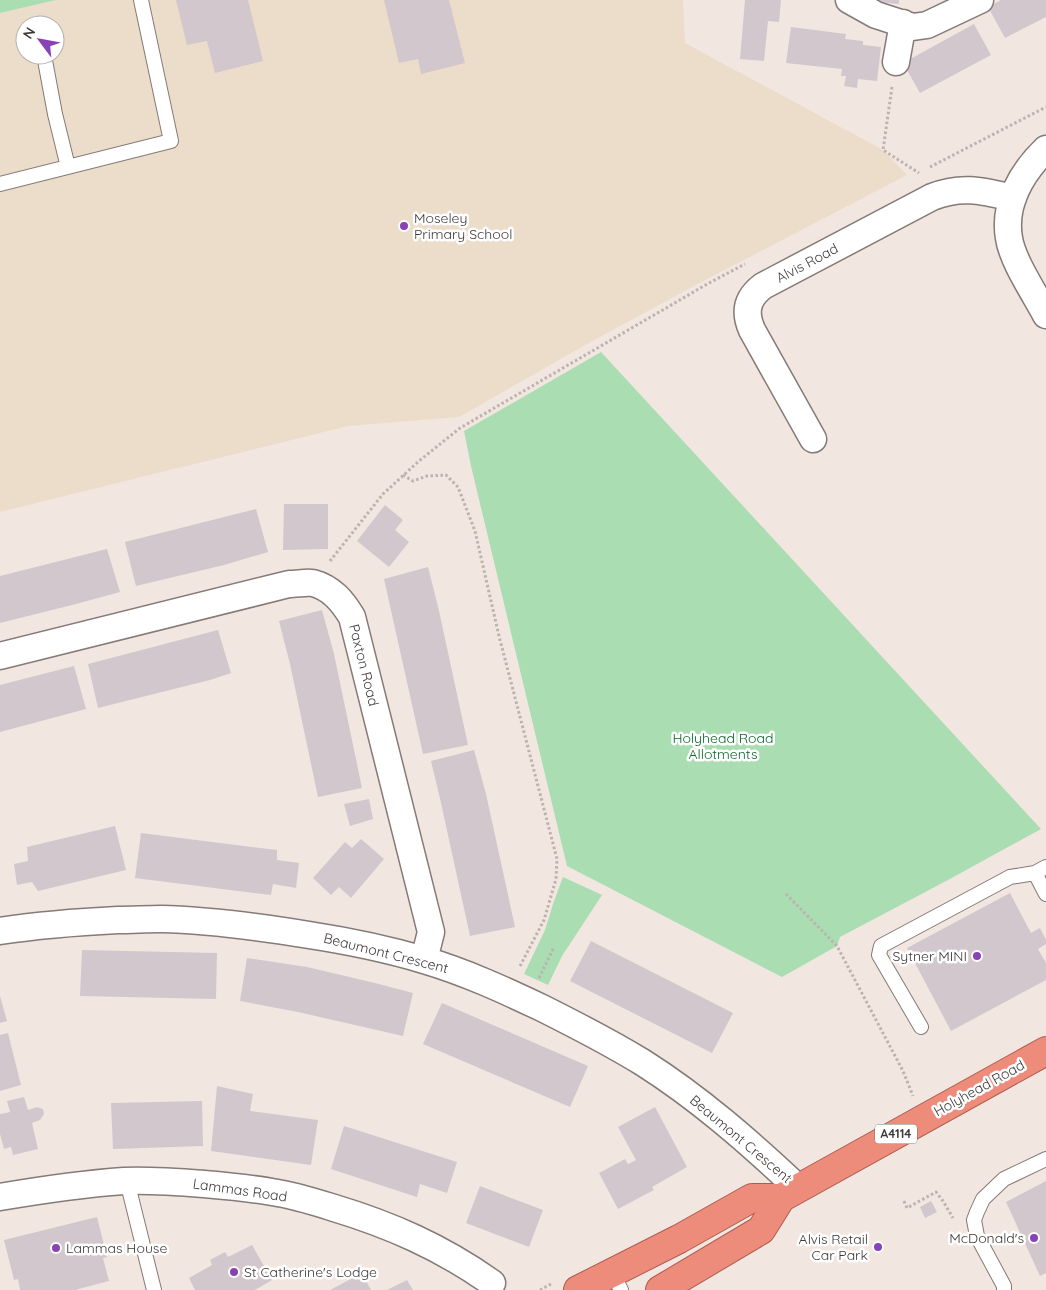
<svg xmlns="http://www.w3.org/2000/svg" width="1046" height="1290" font-family="Quicksand,sans-serif">
<style>
.education{fill:#ecdcca;fill-rule:evenodd}
.green{fill:#aaddb1}
.building{fill:#d2c7cd}
.lines{fill:none;stroke-linecap:round;stroke-linejoin:round}
.service-casing{stroke:#847a76;stroke-width:16}
.minor-casing{stroke:#847a76;stroke-width:29}
.trunk-casing{stroke:#ad5c4f;stroke-width:30}
.path{stroke:#bcb2ae;stroke-width:3;stroke-dasharray:2.5 2.5;stroke-linecap:butt}
.service{stroke:#fff;stroke-width:14}
.minor{stroke:#fff;stroke-width:26}
.trunk{stroke:#ee8c7c;stroke-width:28}
.poi-dot{fill:#8842b5;stroke:#fff;stroke-width:2}
.labels{text-anchor:middle;stroke-width:5;stroke-linejoin:round;paint-order:stroke}
.shield{fill:#fff;stroke:#787474;stroke-width:1}
.shield-label{font-size:12px;font-weight:bold;fill:#3e3938}
.poi-label{font-size:14px;fill:#3e3938;stroke:#fff;text-anchor:start}
.street-label{font-size:14px;fill:#3e3938;stroke:#fff}
.park-label{font-size:14px;fill:#0d662b;stroke:#fff}
</style>
<rect width="100%" height="100%" fill="#f2e6e1"/>
<path class="education" d="M56 0H683L685 43 883 150 907 175 709 278 594 340 459 417 348 426 0 512V13ZM25 25H55V55H25Z"/>
<path class="green" d="M0 0H56L0 13Z
M601 352 1041 829 948 880 840 937 837 946 782 977 567 866 471 466 464 431Z
M563 877 602 895 562 956 548 985 524 974 545 930 554 901Z"/>
<path class="building" d="M176 0H248L263 61 215 73 207 41 187 45Z
M384 0H449L465 63 421 74 418 59 399 63Z
M745 0H781L779 22 768 21 764 61 740 59Z
M865 0H899V4L865 1Z
M1001 0H1046V17L1005 38 988 7Z
M974 24 991 55 920 93 903 63Z
M791 27 846 34 845 39 863 41V45L881 47 877 81 858 79 857 88 844 86 846 76H841L842 69 786 63Z
M284 504H328V549L283 550Z
M385 505 403 520 395 530 409 542 389 567 357 541Z
M256 509 268 552 224 565 136 586 125 542Z
M107 549 120 592 76 604 0 623V576Z
M428 567 439 611 468 745 423 754 384 579Z
M322 610 334 654 362 788 318 797 290 664 279 621Z
M218 630 231 673 210 680 98 708 88 664Z
M74 666 86 709 0 732V685Z
M474 750 486 794 515 927 470 936 441 803 431 761Z
M369 799 373 819 350 826 344 804Z
M115 826 126 870 38 891 32 882 17 885 14 864 28 861 27 847Z
M141 833 277 850V860L299 863 296 888 273 884 271 895 135 878Z
M361 839 384 859 351 898 339 887 331 895 313 878 345 842 352 848Z
M1010 893 1031 933 1040 928 1046 940V944L1038 949 1046 963V980L951 1031 907 948Z
M591 941 733 1013 712 1053 570 981Z
M82 950 217 953 216 999 80 996Z
M247 958 307 967 375 983 413 993 403 1036 298 1012 240 1001Z
M0 996 7 1021 0 1023Z
M442 1003 588 1066 570 1107 423 1044Z
M8 1033 21 1085 0 1091V1035Z
M217 1086 253 1094 250 1111 318 1120 311 1165 211 1151Z
M24 1097 28 1110 37 1107 43 1109 44 1114 40 1120 32 1123 38 1149 13 1155 11 1147 4 1149 0 1134V1114L10 1112 7 1101Z
M202 1101 203 1146 113 1149 111 1103Z
M655 1107 687 1167 652 1187 654 1190 618 1209 599 1173 625 1159 628 1164 636 1160 618 1127Z
M344 1126 457 1162 447 1193 420 1184 417 1197 331 1169Z
M1046 1181V1273L1040 1276 1006 1202Z
M480 1186 543 1210 529 1247 466 1223Z
M931 1201 937 1212 925 1218 920 1207Z
M97 1217 107 1257 103 1258 109 1281 75 1290H20L18 1279 14 1280 4 1240Z
M252 1245 272 1280 255 1290H195L189 1278 212 1265 210 1260 225 1252 228 1257Z
M362 1273 371 1290H330Z
M407 1280 413 1290H387Z"/>
<g class="lines">
<defs>
<path id="service" d="M44 55 55 114 68 167
M0 184 171 141 141 0
M1046 867 1035 873 1046 894
M921 1027 879 955 881 946 1010 877 1035 873
M127 1181 154 1290
M612 1272 621 1290
M1004 1290V1286L977 1236 974 1220 977 1212 983 1199 1004 1179 1046 1159"/>
<path id="minor" d="M849 0 876 15 913 27 927 25 980 0
M896 62 903 23
M1046 149C1022 172 1003 204 1009 238 1012 260 1035 294 1046 315
M813 439 752 330C744 312 747 298 763 286L932 197C962 185 983 191 1013 198
M0 656 289 584C297 584 306 582 313 583 332 588 343 602 352 617L431 932 424 960
M0 931C39 925 78 922 118 920 132 920 147 919 161 919 211 920 260 927 309 935 348 941 387 949 424 960 465 972 504 990 542 1008 576 1025 609 1042 642 1062 699 1098 749 1142 798 1188
M0 1197C41 1190 82 1184 124 1181 151 1180 178 1182 204 1184 227 1186 250 1188 272 1192 292 1195 312 1201 331 1207 391 1225 441 1247 492 1283"/>
<path id="trunk" d="M578 1290 679 1239 752 1198H781L1046 1051
M660 1290 761 1230 781 1198"/>
</defs>
<use href="#service" class="service-casing"/>
<use href="#minor" class="minor-casing"/>
<use href="#trunk" class="trunk-casing"/>
<path class="path" d="M892 87 883 150 919 173
M930 167 1046 107
M403 475 413 481 427 476 446 475 458 487 475 531 499 636 557 859 556 879 544 920 519 968
M330 561 383 494 419 461 460 428 709 283 745 264
M786 894 837 946 903 1071 913 1096
M539 978 554 947
M904 1201 907 1208 936 1192 943 1201 953 1218
M540 1290 551 1284"/>
<use href="#service" class="service"/>
<use href="#minor" class="minor"/>
<use href="#trunk" class="trunk"/>
</g>
<g class="poi-dot">
<circle cx="404" cy="226" r="5"/>
<circle cx="977" cy="956" r="5"/>
<circle cx="1034" cy="1238" r="5"/>
<circle cx="878" cy="1247" r="5"/>
<circle cx="56" cy="1248" r="5"/>
<circle cx="234" cy="1272" r="5"/>
</g>
<g class="labels">
<rect class="shield" x="875" y="1124.5" width="42" height="19" rx="4"/>
<g class="shield-label">
<text x="896" y="1138">A4114</text>
</g>
<g class="poi-label">
<text x="414" y="223">Moseley<tspan x="414" dy="16">Primary School</tspan></text>
<text x="967" y="961" text-anchor="end">Sytner MINI</text>
<text x="1024" y="1243" text-anchor="end">McDonald's</text>
<text x="868" y="1244" text-anchor="end">Alvis Retail<tspan x="868" dy="16">Car Park</tspan></text>
<text x="66" y="1253">Lammas House</text>
<text x="244" y="1277">St Catherine's Lodge</text>
</g>
<g class="street-label">
<text transform="translate(807 263) rotate(-28)" y="5">Alvis Road</text>
<text transform="translate(364 665) rotate(76)" y="5">Paxton Road</text>
<text transform="translate(386 953) rotate(14)" y="5">Beaumont Crescent</text>
<text transform="translate(979 1088) rotate(-29)" y="5">Holyhead Road</text>
<text transform="translate(741 1139) rotate(40)" y="5">Beaumont Crescent</text>
<text transform="translate(240 1190) rotate(8)" y="5">Lammas Road</text>
</g>
<g class="park-label">
<text x="723" y="743">Holyhead Road<tspan x="723" dy="16">Allotments</tspan></text>
</g>
</g>
<g transform="translate(40 40) rotate(302)"><circle r="24" fill="#ffffff" stroke="#b2b0af"/>
<path d="M0-4L9 19L0 12L-9 19Z" fill="#8842b5"/>
<text y="-8" font-size="14" font-weight="bold" text-anchor="middle" fill="#3e3938">N</text>
</g>
</svg>
